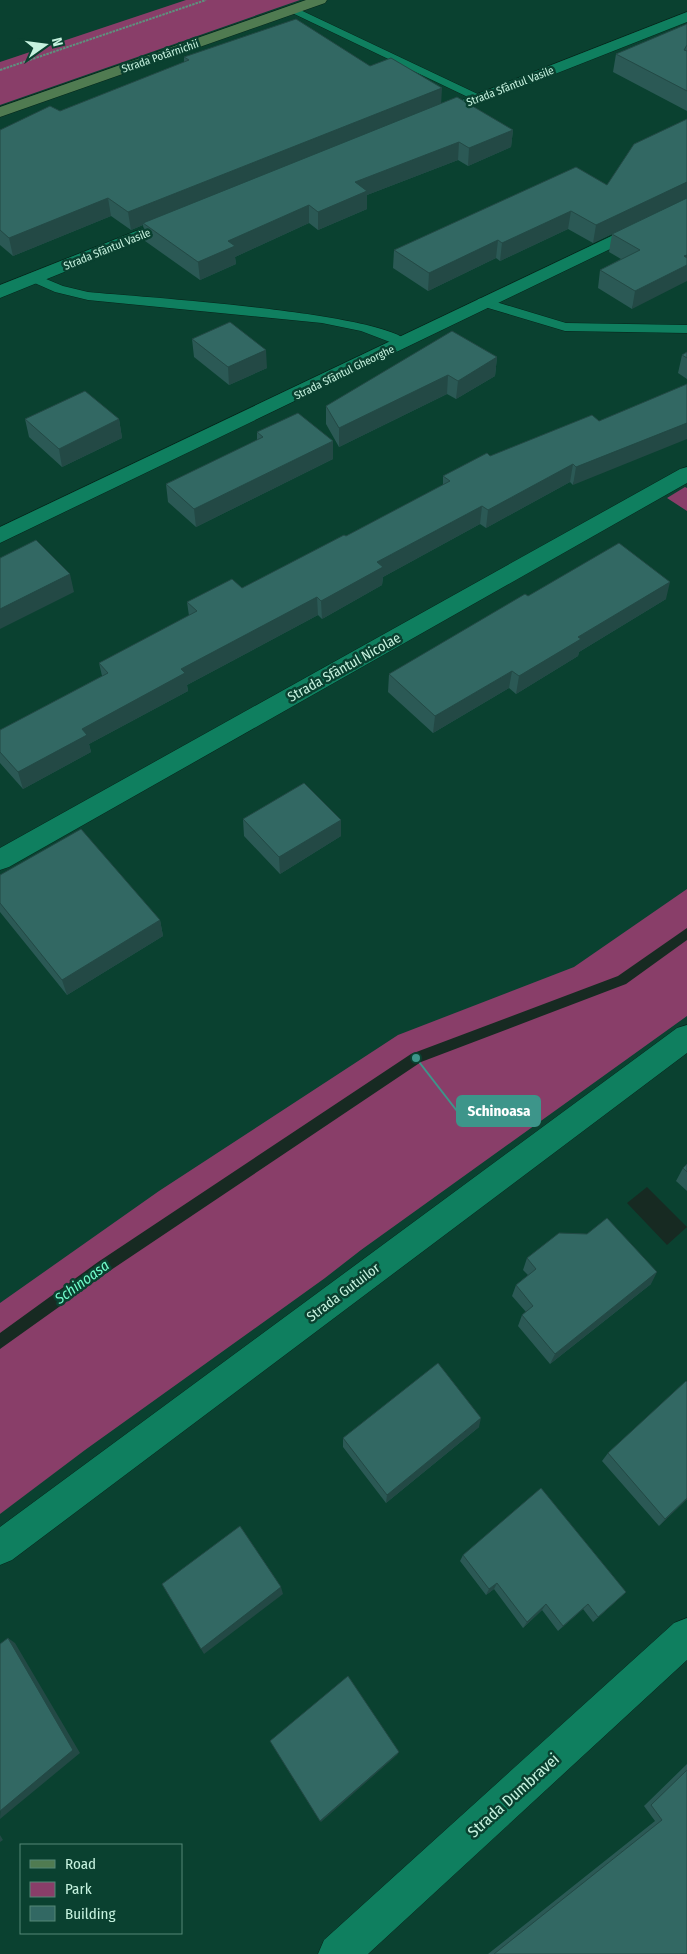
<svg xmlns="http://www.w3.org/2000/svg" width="687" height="1954" font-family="'Fira Sans Condensed',sans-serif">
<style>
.green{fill:#893e69}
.water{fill:#172a22}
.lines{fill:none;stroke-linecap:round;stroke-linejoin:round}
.stream{fill:#172a22;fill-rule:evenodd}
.lane-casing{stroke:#05251a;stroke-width:1}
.street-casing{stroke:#05251a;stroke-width:1}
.secondary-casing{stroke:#05251a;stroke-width:1}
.path{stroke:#5e907e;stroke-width:2;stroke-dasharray:2.5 1;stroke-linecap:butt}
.lane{fill:#0f7f5f;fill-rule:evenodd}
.street{fill:#0f7f5f;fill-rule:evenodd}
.secondary{fill:#507b51;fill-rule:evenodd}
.wall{fill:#2b5955}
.shaded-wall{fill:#234945}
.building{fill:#326863;stroke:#234945}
.labels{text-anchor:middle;stroke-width:5;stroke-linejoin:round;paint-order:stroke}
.far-street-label{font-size:11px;fill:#c6f2df;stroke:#0a4130}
.street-label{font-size:14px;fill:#c6f2df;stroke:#0a4130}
.water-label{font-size:15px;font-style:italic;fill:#70fbca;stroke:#0a4130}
.near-street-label{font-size:16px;fill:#c6f2df;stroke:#0a4130}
.leader{fill:none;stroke:#3d958a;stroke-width:2}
.callout-dot{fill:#3d958a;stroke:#0a4130;stroke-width:2}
.callout{fill:#3d958a;stroke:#3d958a;stroke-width:2}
.callout-label{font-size:15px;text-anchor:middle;font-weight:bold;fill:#fff}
</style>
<rect width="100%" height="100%" fill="#0a4130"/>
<path class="green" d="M186 0H300L0 105V62Z
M685 487 687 488V511L667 498Z
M687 889V1016L361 1250 325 1278 85 1450 0 1514V1303L159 1191 398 1035 574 967Z"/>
<path class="water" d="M647 1187 687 1227 667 1245 627 1203Z"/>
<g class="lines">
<path class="stream" d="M687 928V940L626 984 421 1062 108 1272 0 1349V1333L98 1262 411 1054 618 976Z"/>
<defs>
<path id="lane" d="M292 6 482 96 483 98 478 101 474 100 288 11 287 9Z
M34 274 63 286 88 292C138 297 386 312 410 343L403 347 361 331 322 323 88 300 55 292 30 281 28 278 30 275Z
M483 298 566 323 687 325V333L565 331 478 305 477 302 478 299Z"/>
<path id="street" d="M687 12V22L438 120 432 122 424 117 426 114Z
M687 200V212L0 543V527Z
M179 214 185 215 188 219 185 223 0 298V285Z
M687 467V483L9 867 0 870V848L680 469Z
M687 1025V1053L12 1560 0 1565V1527L677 1028Z
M687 1618V1660L368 1954H318L324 1940 674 1623Z"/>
<path id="secondary" d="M306 0H327L325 3 0 117V107Z"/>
</defs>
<use href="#lane" class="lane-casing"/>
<use href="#street" class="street-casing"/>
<use href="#secondary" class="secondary-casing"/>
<path class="path" d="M0 70 206 0"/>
<use href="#lane" class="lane"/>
<use href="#street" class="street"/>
<use href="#secondary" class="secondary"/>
</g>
<path class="wall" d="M687 24V111L613 72 616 54Z
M184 57 370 66 441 103 513 130 511 147 468 166 458 160 367 195V209L318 230 309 223 235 257 236 264 200 280 145 241 143 225 131 230 111 216 13 256 0 245V130L60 111 184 62Z
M687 119 632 309 598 288 600 270 621 259 609 252 612 234 593 243 568 229 500 261 496 258 428 291 393 268 394 250 607 185Z
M192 339 267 368 229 385 194 357Z
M687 352V379L678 373 682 355Z
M497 357 495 376 456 399 447 394 339 447 326 424V406Z
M592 415 573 485 570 482 486 528 480 524 383 577 382 585 322 619 318 615 187 685 188 691 89 744 91 752 23 789 0 763V730L102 676 99 663 189 616 187 602 242 588 346 536 443 485V476Z
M25 419H119L122 438 62 467 29 437Z
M257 432 333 441V459L196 527 168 502 166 484 257 440Z
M528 596 666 599 579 652 578 656 516 694 509 688 433 733 388 692 389 674Z
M243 819 341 820V836L280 874 244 836Z
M0 875 160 920 163 936 67 995 0 912Z
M687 1164V1191L676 1181 683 1168Z
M527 1258 651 1284 550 1364 518 1326 522 1315 526 1312 512 1296 516 1285 528 1275 523 1270Z
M687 1382V1499L659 1526 602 1461 608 1453Z
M479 1427 386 1503 343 1447V1438Z
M463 1555 626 1592 593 1622 583 1609 558 1631 542 1610 523 1628 494 1589 486 1595 460 1561Z
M687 1764V1954H488L655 1821 644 1806Z"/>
<path class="shaded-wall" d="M442 88 441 106 143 223V225L131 230 128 212Z
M513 130 511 147 468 166 469 148Z
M459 142 458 160 367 195V209L318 230V212L355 182Z
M687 182V198L593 243 596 225Z
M108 198 111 216 13 256 9 238Z
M309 205V223L235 257 236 264 200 280 198 262 228 241Z
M571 211 568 229 500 261 502 243Z
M498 240 496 258 428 291 429 273Z
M687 255V281L632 309 635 291Z
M266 350 267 368 229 385 228 367Z
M497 357 495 376 456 399 458 381Z
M448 375 447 394 339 447V428Z
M119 419 122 438 62 467 59 449Z
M687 423V439L573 485 576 467Z
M333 441V459L196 527 194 509Z
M573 464 570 482 486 528 488 510Z
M482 506 480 524 383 577 382 585 322 619 321 601 377 562Z
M70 574 74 592 0 629V609Z
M670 582 666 599 579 652 578 656 516 694 519 676 578 637Z
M317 597 318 615 187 685 188 691 89 744 91 752 23 789 18 772 82 729 181 669Z
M512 671 509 688 433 733 435 716Z
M341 820V836L280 874 279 857Z
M160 920 163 936 67 995 62 980Z
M657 1272 651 1284 550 1364 555 1354Z
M481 1418 479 1427 386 1503 387 1495Z
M687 1498V1499L659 1526 665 1519Z
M497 1583 494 1589 486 1595 489 1589Z
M281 1587 283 1594 204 1654 201 1649Z
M546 1604 542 1610 523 1628 527 1622Z
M588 1604 583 1609 558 1631 563 1626Z
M8 1638 15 1643 80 1753 0 1819Z
M399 1752 397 1755 321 1822 320 1821Z
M0 1835 3 1840 0 1842Z"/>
<path class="building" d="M296 19 370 66 391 58 442 88 128 212 108 198 9 238 0 230V130L50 106 60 111 189 60 184 57Z
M687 24V45L684 50 687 51V91L616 54Z
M457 97 513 130 469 148 459 142 355 182 367 191 318 212 309 205 228 241 235 246 198 262 143 223Z
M687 119V182L596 225 571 211 502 243 498 240 429 273 394 250 576 167 607 185 634 144Z
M687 198V255L684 256 687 258V265L635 291 600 270 640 250 612 234Z
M230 322 266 350 228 367 192 339Z
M452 331 497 357 458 381 448 375 339 428 326 406Z
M687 352V358L682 355Z
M687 384V423L576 467 573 464 488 510 482 506 377 562 383 567 321 601 317 597 181 669 185 673 82 729 87 735 18 772 0 752V730L108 673 99 663 197 611 187 602 232 579 242 588 344 535 346 536 450 481 443 476 487 453 490 456 592 415 599 421Z
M85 391 119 419 59 449 25 419Z
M298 413 333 441 194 509 166 484 263 437 257 432Z
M36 540 70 574 0 609V558Z
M619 543 670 582 578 637 581 639 519 676 512 671 435 716 389 674 525 594 528 596Z
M304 783 341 820 279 857 243 819Z
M81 829 160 920 62 980 0 903V875Z
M687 1164V1172L683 1168Z
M607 1218 657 1272 555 1354 522 1315 533 1306 516 1285 536 1269 527 1258 559 1233 587 1234Z
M438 1363 481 1418 387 1495 343 1438Z
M686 1381 687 1382V1498L665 1519 608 1453Z
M541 1488 626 1592 598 1617 588 1604 563 1626 546 1604 527 1622 497 1583 489 1589 463 1555Z
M240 1526 281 1587 201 1649 162 1584Z
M8 1638 73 1750 0 1811V1644Z
M348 1676 399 1752 320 1821 270 1741Z
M687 1770V1954H494L662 1820 651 1805Z"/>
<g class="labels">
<g class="far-street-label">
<text transform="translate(160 56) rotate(-19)" y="4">Strada Potârnichii</text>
<text transform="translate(510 86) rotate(-21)" y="4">Strada Sfântul Vasile</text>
<text transform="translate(107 249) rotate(-22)" y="4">Strada Sfântul Vasile</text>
<text transform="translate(344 372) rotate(-26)" y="4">Strada Sfântul Gheorghe</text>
</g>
<g class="street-label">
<text transform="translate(344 667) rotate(-29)" y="5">Strada Sfântul Nicolae</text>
<text transform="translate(343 1292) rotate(-37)" y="5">Strada Gutuilor</text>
</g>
<g class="water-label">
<text transform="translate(82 1282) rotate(-36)" y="5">Schinoasa</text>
</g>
<g class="near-street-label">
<text transform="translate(513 1795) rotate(-42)" y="6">Strada Dumbravei</text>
</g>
</g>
<path class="leader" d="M416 1058L457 1111"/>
<circle class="callout-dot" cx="416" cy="1058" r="5"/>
<rect class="callout" x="457" y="1096" width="83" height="30" rx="5"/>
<g class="callout-label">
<text x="499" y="1116">Schinoasa</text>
</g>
<rect x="20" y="1844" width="162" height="90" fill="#0a4130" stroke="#558876"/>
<rect x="30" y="1860" width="25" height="8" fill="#507b51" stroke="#558876"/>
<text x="65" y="1869" font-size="15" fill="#c6f2df">Road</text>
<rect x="30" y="1882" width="25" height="15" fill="#893e69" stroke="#558876"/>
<text x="65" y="1894" font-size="15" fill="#c6f2df">Park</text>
<rect x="30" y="1906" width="25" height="15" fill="#326863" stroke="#558876"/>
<text x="65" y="1919" font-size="15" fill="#c6f2df">Building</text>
<g transform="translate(45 45) rotate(76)" stroke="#0a4130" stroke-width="4" paint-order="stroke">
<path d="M0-4L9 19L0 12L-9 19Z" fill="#c6f2df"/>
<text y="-8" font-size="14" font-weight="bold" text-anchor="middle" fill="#c6f2df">N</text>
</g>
</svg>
